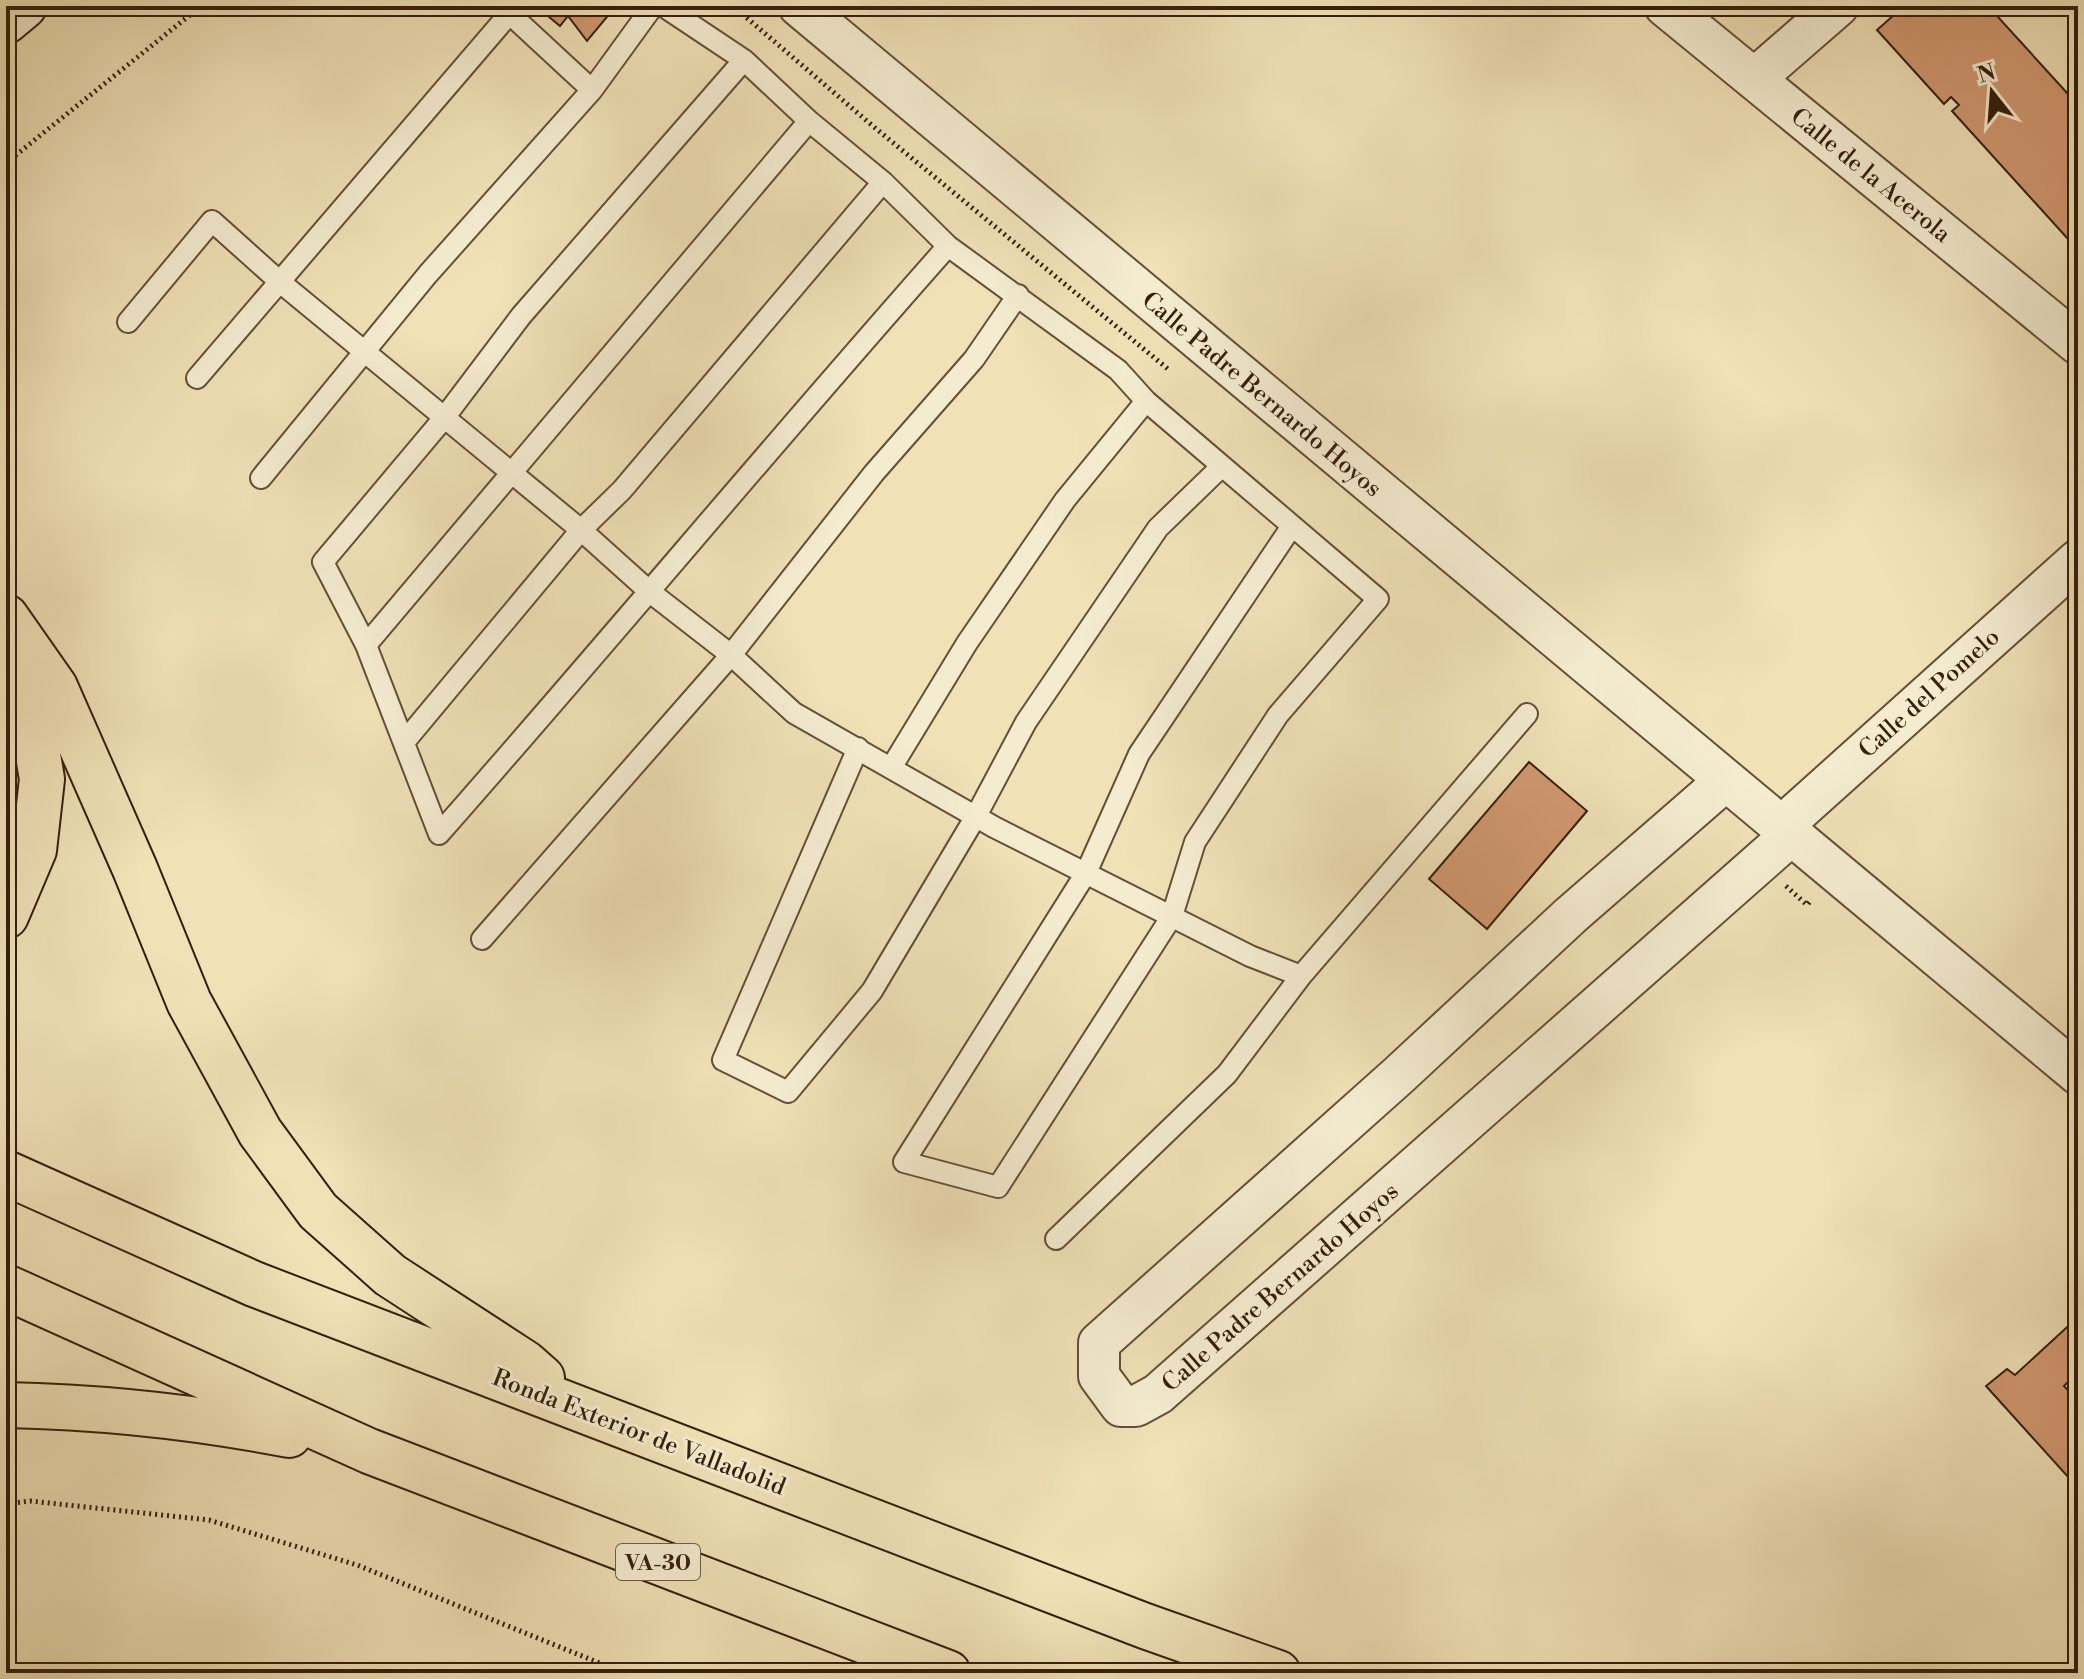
<svg xmlns="http://www.w3.org/2000/svg" width="2084" height="1679" font-family="'Libre Bodoni',serif">
<style>
.building{fill:#d19870;stroke:#341f0c;stroke-width:2}
.lines{fill:none;stroke-linecap:round;stroke-linejoin:round}
.service-casing{stroke:#635037;stroke-width:24}
.minor-casing{stroke:#635037;stroke-width:44}
.secondary-casing{stroke:#341f0c;stroke-width:48}
.motorway-casing{stroke:#341f0c;stroke-width:48}
.path{stroke:#341f0c;stroke-width:5;stroke-dasharray:2 4;stroke-linecap:butt}
.service{stroke:#f5ecd0;stroke-width:20}
.minor{stroke:#f5ecd0;stroke-width:40}
.secondary{stroke:#f5ecd0;stroke-width:44}
.motorway{stroke:#f0e1b7;stroke-width:44}
.labels{text-anchor:middle;stroke-width:6;stroke-linejoin:round;paint-order:stroke}
.shield{fill:#f5ecd0;stroke:#6e5c47;stroke-width:2}
.shield-label{font-size:22px;font-weight:bold;fill:#341f0c}
.street-label{font-size:24px;fill:#341f0c;stroke:#f5ecd0}
</style>
<rect width="100%" height="100%" fill="#f0e1b7"/>
<filter id="stains"><feTurbulence type="fractalNoise" baseFrequency=".0025" numOctaves="4"/><feColorMatrix values="0 0 0 0 .2 0 0 0 0 .09 0 0 0 0 .02 0 0 0 .5 -.17"/></filter>
<radialGradient id="worn" r=".72"><stop offset=".6" stop-color="#630" stop-opacity="0"/><stop offset="1" stop-color="#630" stop-opacity=".3"/></radialGradient>
<path class="building" d="M536 6H616L587 41 568 16 560 26Z
M1904 6H1988L2078 105V233L2076 231 2068 239 1952 111 1959 105 1951 97 1944 104 1877 30Z
M1529 762 1587 811 1487 929 1429 879Z
M2078 1317V1372L2064 1386 2078 1401V1488L1986 1386 2007 1369 2015 1375Z"/>
<g class="lines">
<defs>
<path id="service" d="M663 6 744 60 809 121 883 182 948 246 1118 370 1146 401
M510 14 592 90 653 6
M744 60 521 316 444 418 323 562 366 645 439 834C610 640 776 440 948 246
M128 322 212 221 280 282 581 530 650 592 731 655 794 713 994 827 1250 956 1301 976 1527 714
M197 378 516 6
M261 478 428 274 592 90
M366 645 809 121
M405 741 581 530 622 490 883 182
M858 748 723 1060 788 1092 872 991 976 816 1026 722 1158 528 1222 466
M891 768 967 643 1065 500 1146 401 1378 599 1278 715 1195 842 1172 916 998 1187 904 1162 1086 873 1139 754 1292 526
M482 939 731 655 874 473 974 359 1018 295
M1056 1239 1227 1074 1301 976"/>
<path id="minor" d="M799 6 2078 1074
M1665 6 2078 344
M1754 79 1838 6
M1725 781 1571 915 1399 1075 1099 1343V1376L1121 1406H1136L1158 1394 1791 835
M1781 827 2078 560"/>
<path id="secondary" d="M6 21 24 6"/>
<path id="motorway" d="M6 617 55 687 135 869 189 1002 260 1132 318 1211 390 1275 525 1363 542 1378
M6 669 30 707 42 779 34 850 6 916
M6 1173 254 1284 1145 1626 1278 1673
M6 1287 369 1451 948 1673
M6 1405C102 1407 196 1417 289 1435"/>
</defs>
<use href="#service" class="service-casing"/>
<use href="#minor" class="minor-casing"/>
<use href="#secondary" class="secondary-casing"/>
<use href="#motorway" class="motorway-casing"/>
<path class="path" d="M733 6 874 127 1168 369
M6 163 201 6
M1786 886 1807 905 1811 900
M6 1504 30 1501 209 1520 357 1565 624 1673"/>
<use href="#service" class="service"/>
<use href="#minor" class="minor"/>
<use href="#secondary" class="secondary"/>
<use href="#motorway" class="motorway"/>
</g>
<g class="labels">
<rect class="shield" x="616" y="1544" width="84" height="36" rx="6"/>
<g class="shield-label">
<text x="658" y="1570">VA-30</text>
</g>
<g class="street-label">
<text transform="translate(1871 175) rotate(39)" y="8">Calle de la Acerola</text>
<text transform="translate(1262 394) rotate(40)" y="8">Calle Padre Bernardo Hoyos</text>
<text transform="translate(1929 693) rotate(-42)" y="8">Calle del Pomelo</text>
<text transform="translate(1280 1287) rotate(-41)" y="8">Calle Padre Bernardo Hoyos</text>
<text transform="translate(639 1432) rotate(21)" y="8">Ronda Exterior de Valladolid</text>
</g>
</g>
<rect width="2084" height="1679" fill="none" stroke="#f0e1b7" stroke-width="32"/>
<rect x="8" y="8" width="2068" height="1663" fill="none" stroke="#341f0c" stroke-width="4"/>
<rect x="16" y="16" width="2052" height="1647" fill="none" stroke="#341f0c" stroke-width="2"/>
<g transform="translate(1992 92) rotate(343)" stroke="#f5ecd0" stroke-width="6" paint-order="stroke">
<path d="M0-6L14 30L0 20L-14 30Z" fill="#341f0c"/>
<text y="-12" font-size="22" font-weight="bold" text-anchor="middle" fill="#341f0c">N</text>
</g>
<rect width="100%" height="100%" filter="url(#stains)"/>
<rect width="100%" height="100%" fill="url(#worn)"/>
</svg>
